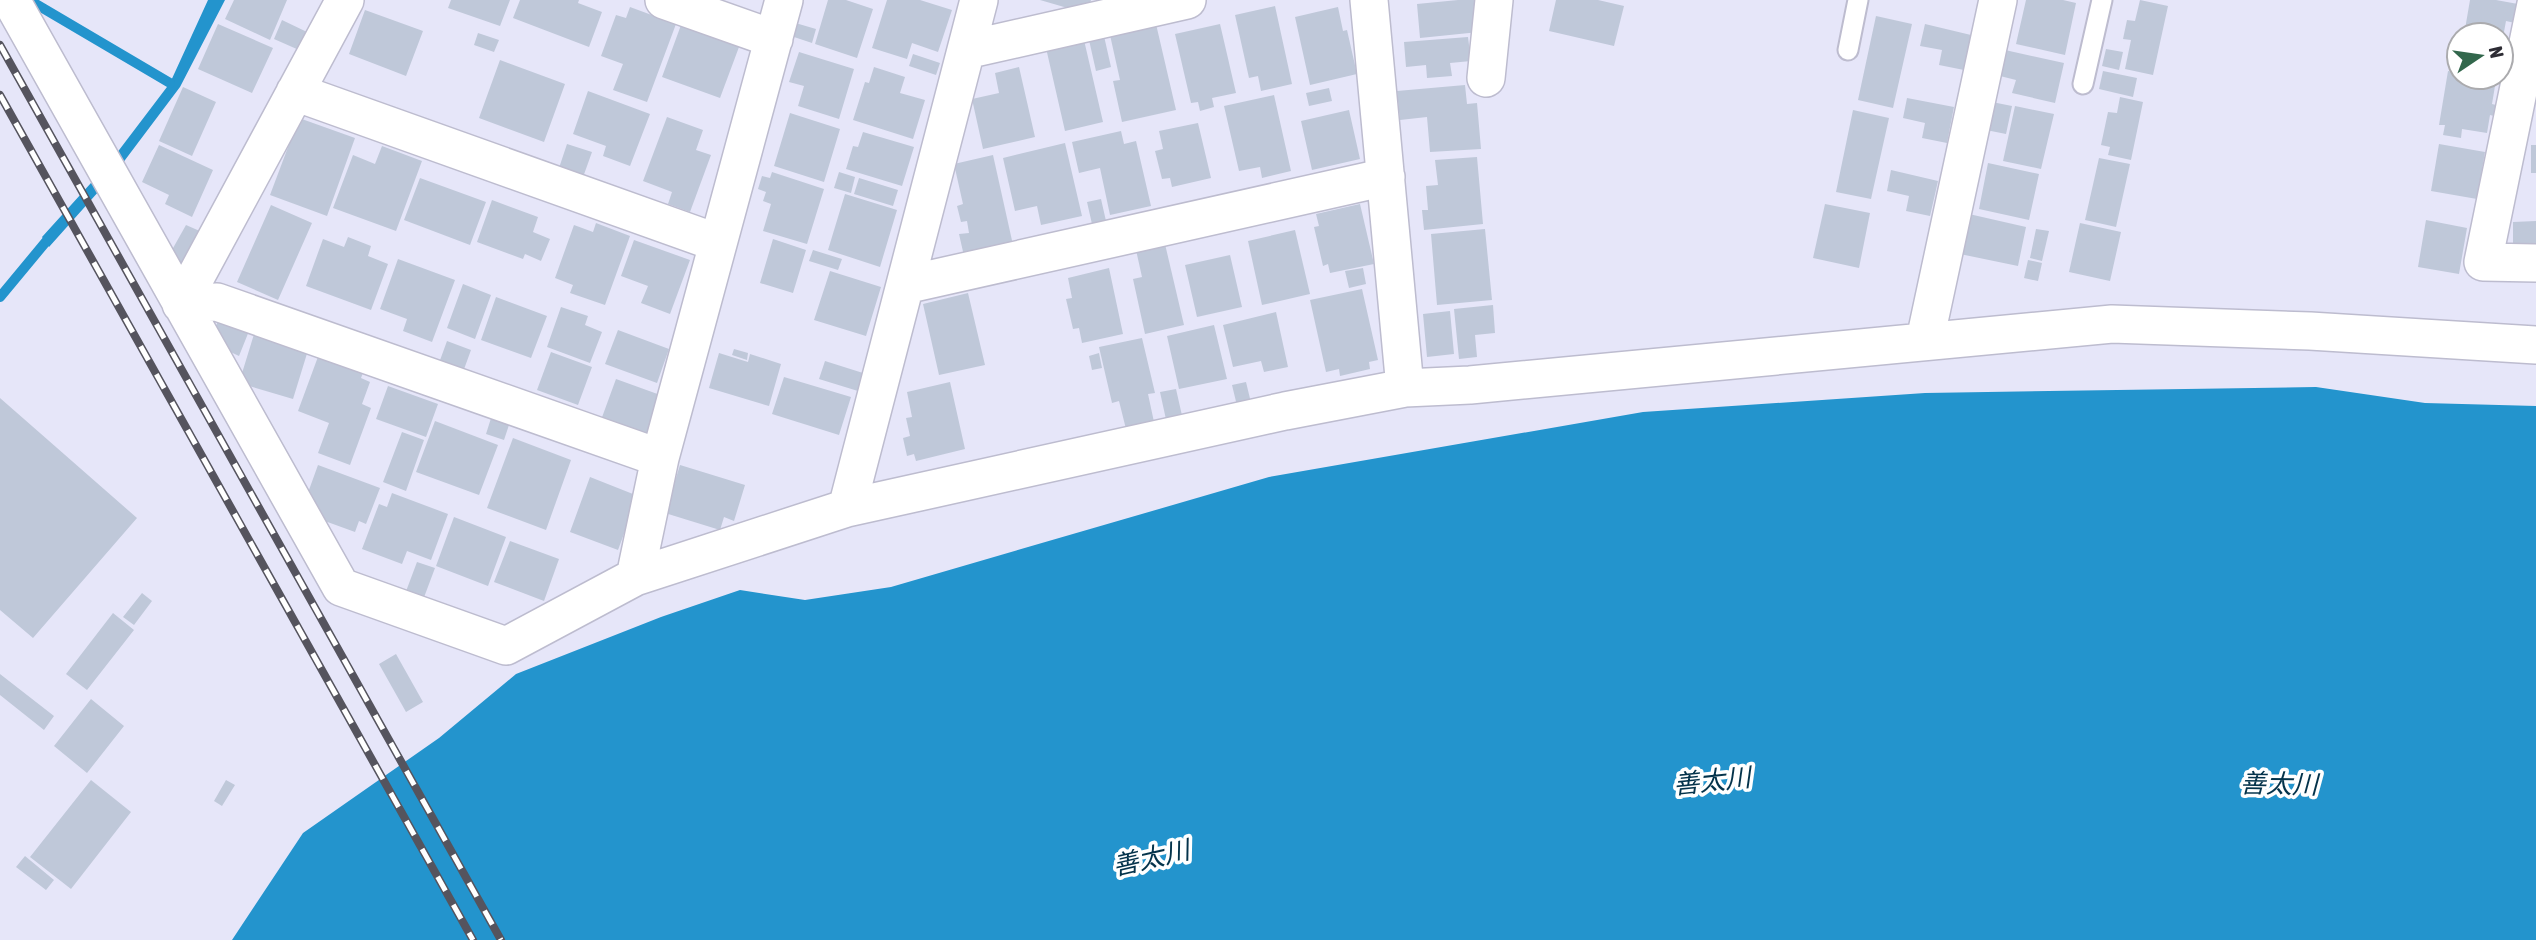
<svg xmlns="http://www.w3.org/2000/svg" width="2536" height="940" font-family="'Asap Condensed','Noto Sans JP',sans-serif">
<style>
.water{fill:#2394cd}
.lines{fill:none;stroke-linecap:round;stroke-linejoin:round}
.stream{stroke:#2394cd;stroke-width:10}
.building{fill:#bfc8d9}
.lane-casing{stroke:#bdbccf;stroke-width:23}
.street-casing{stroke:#bdbccf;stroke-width:40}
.lane{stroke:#fff;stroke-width:19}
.street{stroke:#fff;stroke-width:37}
.rail-casing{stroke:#55545e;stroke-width:8}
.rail{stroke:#fff;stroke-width:5;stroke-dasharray:16;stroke-linecap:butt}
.labels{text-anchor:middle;stroke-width:7;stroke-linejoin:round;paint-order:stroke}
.water-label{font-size:26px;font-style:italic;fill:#04334b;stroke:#fff}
</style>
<rect width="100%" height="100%" fill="#e6e6f9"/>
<path class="water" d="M208 0H225L180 87 116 172 49 247 42 237 110 162 170 83Z
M2316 387 2425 403 2536 406V940H232L303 833 439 738 516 674 661 617 740 590 805 600 891 587 1269 477 1643 412 1925 393Z"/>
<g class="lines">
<path class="stream" d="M29 0 170 83
M0 297 54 232"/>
</g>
<path class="building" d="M234 0H287L270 40 225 19Z
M451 0H510L500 26 448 8Z
M520 0H579L578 3 602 12 589 47 513 18Z
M828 0H846L873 9 857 58 815 44Z
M887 0H920L952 10 938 52 912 43 907 59 872 48Z
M1040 0H1091L1090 3 1071 9Z
M1458 0H1477L1479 32 1420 38 1417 4Z
M1556 0H1598L1624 6 1614 46 1549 31Z
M2026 0H2063L2076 3 2065 55 2016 44Z
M2140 0 2168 6 2153 75 2125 69 2131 40 2123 39 2127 20 2135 21Z
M2470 0H2496L2518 4 2515 23 2506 21 2502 43 2501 35H2464Z
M1275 6 1292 84 1261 91 1258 76 1249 78 1235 15Z
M630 7 676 24 647 102 613 90 623 64 601 56 616 15 626 18Z
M1338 7 1343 31 1347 30 1357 74 1310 85 1295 17Z
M365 10 423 31 406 76 349 54Z
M1876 16 1912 24 1893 108 1858 100Z
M282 20 307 32 299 50 274 39Z
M792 22 816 29 812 43 788 35Z
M218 24 273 48 252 93 198 69Z
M1156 24 1176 110 1122 122 1113 81 1120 80 1110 35Z
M1220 24 1236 93 1212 98 1214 107 1200 111 1198 102 1191 103 1175 34Z
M1925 24 1971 35 1964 70 1939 65 1942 50 1920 46Z
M681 25 739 47 720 98 662 77Z
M478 33 499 40 494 52 474 45Z
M1104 36 1111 67 1096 71 1089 40Z
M1468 37 1471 61 1450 63 1452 76 1427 78 1426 65 1406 67 1404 42Z
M1084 40 1103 122 1065 131 1046 48Z
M2106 49 2123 52 2119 70 2102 66Z
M2005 50 2064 63 2055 103 2012 93 2016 80 2000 76Z
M799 52 854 69 839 119 798 106 804 86 789 82Z
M913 54 940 63 936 75 909 66Z
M500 60 565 84 544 142 479 118Z
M874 67 905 77 900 93 925 100 913 139 853 120 865 82 869 83Z
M1019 67 1035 137 983 149 972 99 999 93 995 73Z
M2103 71 2137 78 2133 97 2099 89Z
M2448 71 2459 73V77L2496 80 2492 104 2496 105 2494 116 2490 115 2487 133 2462 129 2461 138 2443 135 2445 125H2439Z
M1465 85 1467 104 1477 103 1481 149 1430 152 1427 117 1400 120 1397 91Z
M183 87 216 102 192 156 159 141Z
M1329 88 1332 101 1309 106 1306 93Z
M588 91 650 114 630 166 603 156 606 146 573 134Z
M1274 95 1291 171 1262 178 1260 167 1239 171 1224 106Z
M2120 97 2143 102 2131 160 2108 155 2110 147 2101 145 2108 112 2117 113Z
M1907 98 1954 107 1947 143 1922 138 1925 123 1903 118Z
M1992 102 2012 106 2006 134 1986 130Z
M2015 106 2054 114 2041 169 2003 161Z
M1349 110 1360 159 1312 170 1301 121Z
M1853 110 1889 118 1871 199 1836 192Z
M790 113 840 129 824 182 774 166Z
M667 117 703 130 696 150 711 155 690 212 668 204 672 192 643 181Z
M299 118 355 138 327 216 270 195Z
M1198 123 1211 178 1172 187 1170 178 1162 179 1155 151 1163 149 1159 131Z
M1121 131 1124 144 1136 141 1151 206 1110 215 1100 168 1079 173 1072 142Z
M863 132 914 147 902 186 846 169 853 146 858 147Z
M1065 143 1082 216 1041 225 1037 206 1015 211 1003 158Z
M567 144 592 152 582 180 558 171Z
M2439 144 2485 152 2477 199 2431 191Z
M159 145 213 170 192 217 165 204 169 195 142 182Z
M2531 145H2536V173H2531Z
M382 146 422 161 396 231 333 208 353 155 375 164Z
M993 155 1013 245 964 256 959 234 969 233 967 221 961 222 957 206 963 204 954 164Z
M1477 157 1483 224 1424 230 1422 210H1428L1426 186 1438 185 1435 160Z
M2099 158 2130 164 2116 227 2085 220Z
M1988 163 2039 174 2029 220 1979 209Z
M1891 170 1938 181 1930 216 1906 211 1909 196 1887 191Z
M772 172 824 189 807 244 763 231 771 204 763 201 766 192 758 189 762 176 770 178Z
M839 172 855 177 851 193 834 188Z
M420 178 486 202 470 245 404 220Z
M859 178 898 190 893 206 854 194Z
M845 194 897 210 880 267 828 250Z
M1101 199 1106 221 1092 224 1087 202Z
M492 200 538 217 533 232 550 239 541 261 525 254 523 259 477 242Z
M1360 204 1374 264 1330 273 1328 264 1323 266 1314 227 1319 226 1316 214Z
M1825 204 1870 213 1859 268 1813 258Z
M271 205 312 223 278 300 237 282Z
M1969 214 2026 227 2018 266 1960 254Z
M2426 220 2467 228 2459 274 2418 267Z
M2536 221V246H2513V222Z
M596 223 630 236 605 305 570 293 573 285 555 278 574 225 593 232Z
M2080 223 2121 232 2110 281 2069 272Z
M186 225 202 232 184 266 168 257Z
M1485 229 1492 300 1437 305 1431 234Z
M2036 229 2049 231 2042 261 2030 258Z
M1295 230 1310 294 1262 305 1248 241Z
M348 237 371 246 368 256 388 264 371 310 306 286 323 239 344 247Z
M773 239 806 250 793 293 760 283Z
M634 240 690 260 670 314 641 303 648 286 621 276Z
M1165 244 1184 325 1145 334 1133 279 1142 277 1136 250Z
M813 250 842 259 838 270 809 261Z
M1230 255 1242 307 1197 317 1185 265Z
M398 259 455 280 432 342 403 331 407 319 380 309Z
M2028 260 2042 263 2038 281 2024 278Z
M1109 268 1123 334 1082 343 1079 328 1073 329 1066 299 1072 298 1068 278Z
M1363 268 1366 284 1349 288 1345 271Z
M830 271 881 287 866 336 814 320Z
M463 284 491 295 475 339 447 328Z
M1362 289 1378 360 1369 362 1370 369 1340 376 1339 369 1326 372 1310 300Z
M968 293 985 365 939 375 923 304Z
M496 297 547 316 531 358 481 340Z
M1493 305 1495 333 1475 335 1477 357 1459 359 1454 309Z
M561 307 588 316 585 325 602 332 590 363 547 347Z
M1450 311 1454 354 1427 357 1423 314Z
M1276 312 1288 367 1264 372 1261 361 1233 367 1223 325Z
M219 318 249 331 239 356 220 347 213 334Z
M1214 325 1227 379 1179 389 1167 336Z
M618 330 669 349 657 383 605 364Z
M255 331 309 347 293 399 239 383Z
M1142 338 1155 393 1148 394 1154 422 1126 429 1119 401 1112 403 1099 347Z
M447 341 471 350 463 372 439 363Z
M734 349 748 353 747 360 732 355Z
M551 352 592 367 578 405 537 390Z
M719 353 748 362 750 354 781 364 769 406 709 388Z
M1099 353 1102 368 1092 370 1089 356Z
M319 354 364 370 361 378 370 382 362 404 371 408 350 465 318 453 329 423 298 411Z
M825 361 863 373 858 391 819 379Z
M784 377 851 397 839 435 772 414Z
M616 379 663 396 648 437 601 420Z
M950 382 965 449 916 461 914 454 907 456 903 438 910 436 906 418 912 417 907 392Z
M1246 382 1253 411 1239 414 1232 385Z
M388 386 438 404 426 437 376 419Z
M1176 389 1183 420 1167 424 1160 392Z
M0 398 137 518 33 638 0 610Z
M492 415 510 422 504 440 486 434Z
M435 421 498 445 479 495 416 472Z
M402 432 424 440 406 491 383 482Z
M513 438 571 460 546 530 487 508Z
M318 465 380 488 366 524 359 521 355 532 311 516 305 501Z
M680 465 745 485 734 521 724 517 720 530 665 513Z
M590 477 638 496 618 550 570 532Z
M392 493 448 514 431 560 407 551 402 564 362 549 379 504 387 507Z
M454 517 506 537 488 586 436 566Z
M510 541 559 559 544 601 494 582Z
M417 562 435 568 423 600 405 594Z
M142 593 152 601 134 625 123 617Z
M113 613 134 630 87 690 66 674Z
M396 654 423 702 406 712 379 664Z
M0 674 54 716 44 730 0 695Z
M91 699 124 726 87 773 54 746Z
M91 780 131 812 71 889 30 857Z
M226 780 235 785 222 806 214 801Z
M25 856 54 880 46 890 16 867Z"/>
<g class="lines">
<defs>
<path id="lane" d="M1848 50 1858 0
M2083 84 2102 0"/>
<path id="street" d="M11 0 341 587 506 646 635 577 847 508 1285 411 1405 388 1470 385 2112 324 2310 331 2536 345
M664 0 774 39
M1369 0 1405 388
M2536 4 2483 262 2536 263
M966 50 1187 0
M1486 78 1494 0
M295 92 718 243
M905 285 1386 177
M181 304 217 302 660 458
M181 304 345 0
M1925 340 1998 0
M847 508 979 0
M635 577 660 458 784 0"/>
</defs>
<use href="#lane" class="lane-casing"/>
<use href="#street" class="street-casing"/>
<use href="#lane" class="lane"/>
<use href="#street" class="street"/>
<defs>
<path id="rail" d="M0 45 501 940
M0 95 473 940"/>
</defs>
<use href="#rail" class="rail-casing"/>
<use href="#rail" class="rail"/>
</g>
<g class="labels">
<g class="water-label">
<text transform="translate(1712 781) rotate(-6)" y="9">善太川</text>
<text transform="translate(2279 784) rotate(1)" y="9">善太川</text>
<text transform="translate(1151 858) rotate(-13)" y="9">善太川</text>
</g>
</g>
<g transform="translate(2480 56) rotate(77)"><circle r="33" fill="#ffffff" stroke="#ababae" stroke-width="2"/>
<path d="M0-5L12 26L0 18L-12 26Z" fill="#32674c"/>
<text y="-10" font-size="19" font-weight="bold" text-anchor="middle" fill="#2d2c34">N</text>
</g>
</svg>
